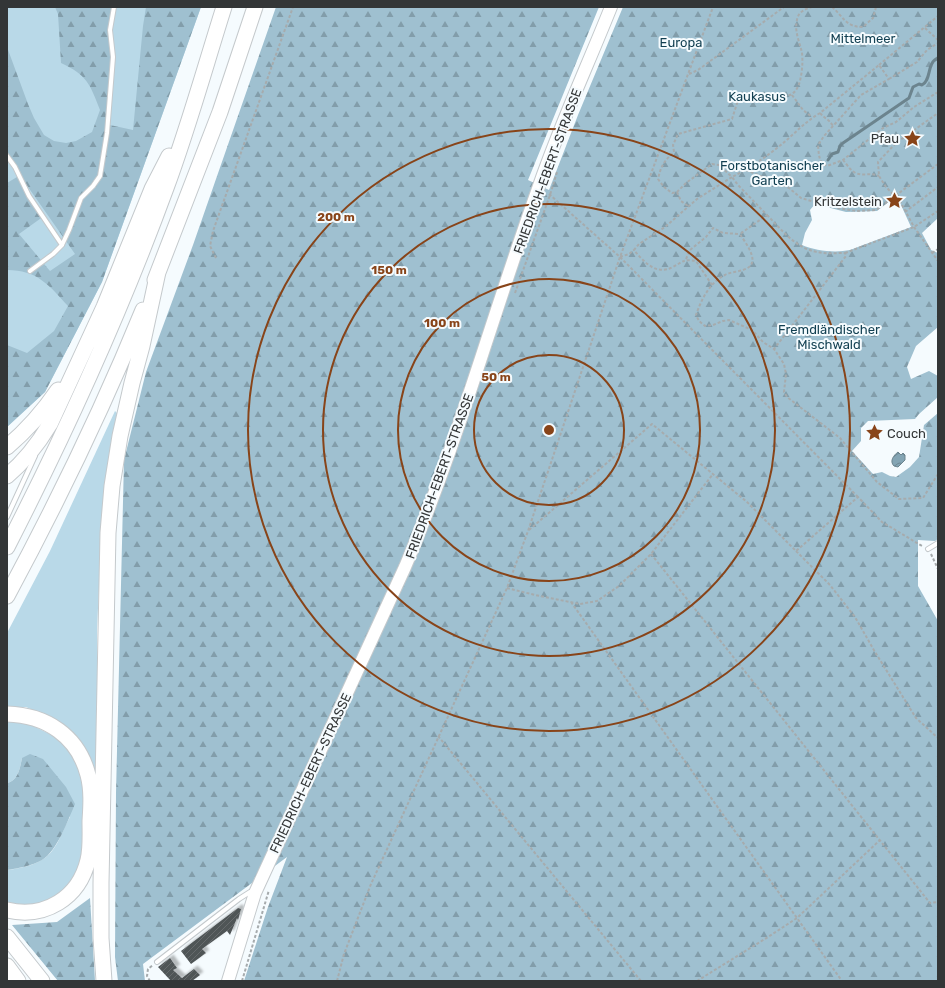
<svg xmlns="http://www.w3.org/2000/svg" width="945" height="988" font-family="Rubik,sans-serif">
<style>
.green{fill:#b9d9e8}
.forest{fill:url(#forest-firs);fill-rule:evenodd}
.water{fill:url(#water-waves);stroke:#6c848e}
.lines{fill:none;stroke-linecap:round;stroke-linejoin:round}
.stream{stroke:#6c848e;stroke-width:3}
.building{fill:url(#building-hatch);filter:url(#shadow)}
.lane-casing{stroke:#c4c9cc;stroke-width:6}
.secondary-casing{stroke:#c4c9cc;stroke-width:14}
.highway-casing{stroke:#c4c9cc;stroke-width:17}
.path{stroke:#a6abad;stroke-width:2;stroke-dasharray:3 2;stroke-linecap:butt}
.lane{stroke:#fff;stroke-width:4}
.secondary{stroke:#fff;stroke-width:12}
.highway{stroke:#fff;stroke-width:15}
.ring{fill:none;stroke:#884419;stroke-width:2}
.labels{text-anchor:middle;stroke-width:4;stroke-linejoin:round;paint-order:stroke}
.park-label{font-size:13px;fill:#113f51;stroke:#f5fbfe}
.poi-label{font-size:13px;fill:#333637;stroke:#f5fbfe;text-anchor:end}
.street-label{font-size:13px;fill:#333637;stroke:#f5fbfe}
.centre{fill:#884419;stroke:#f5fbfe;stroke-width:2}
.ring-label{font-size:12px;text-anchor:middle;font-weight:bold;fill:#884419;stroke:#f5fbfe;stroke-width:4;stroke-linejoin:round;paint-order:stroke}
</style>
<defs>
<pattern id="forest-firs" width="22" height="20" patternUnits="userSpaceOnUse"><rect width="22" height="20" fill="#9fc0d0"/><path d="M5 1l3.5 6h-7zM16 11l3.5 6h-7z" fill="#829daa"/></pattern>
<pattern id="water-waves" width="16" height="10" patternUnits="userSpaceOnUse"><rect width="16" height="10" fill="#84a5b4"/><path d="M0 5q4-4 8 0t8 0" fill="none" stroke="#6d8793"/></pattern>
<pattern id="building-hatch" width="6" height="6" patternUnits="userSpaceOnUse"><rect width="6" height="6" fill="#4f5456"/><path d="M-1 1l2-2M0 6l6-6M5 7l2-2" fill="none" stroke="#666a6c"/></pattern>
<filter id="shadow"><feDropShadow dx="3.5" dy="-3.5" stdDeviation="1" flood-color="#0004"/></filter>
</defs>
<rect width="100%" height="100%" fill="#f5fbfe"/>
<path class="green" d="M7 7H201L102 282 45 392 7 427Z
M115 411 118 414 102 524 97 629V778L83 746 60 722 26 707H7V633L50 551Z
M7 720 29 724 60 739 74 756 83 781 84 855 68 888 45 902 29 906 7 902V870C23 868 42 864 52 851 60 841 64 827 70 817L22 758C20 768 18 781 7 783Z"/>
<path class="forest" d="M55 7H115L112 32 110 125 133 130 143 26 146 7H201L102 282 45 392 7 427V345L27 353 54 331 68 306C49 285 37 270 7 270V183L17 177 44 216 19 234 50 271 75 254 7 157V47L28 104 34 118 44 135 54 141 66 143 76 141 92 132 100 110C90 84 87 75 61 63L58 14Z
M276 7H599L528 180 549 190 578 115 623 7H938V218L922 233 931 250 938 253V327L916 346 907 367 911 379 929 371 938 376V397L919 414 915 419 868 421 861 428V441L852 451 873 474 882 472 890 476 896 477 910 467 919 457 924 425 938 413V539L935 541 918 540V586L938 621V981H244L268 907 287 857 143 964 145 981H118L115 957 116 793 124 460 146 372 193 245ZM895 197 901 205 911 227 850 250C835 253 816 251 802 245L805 233 812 220 810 210 815 204 846 212 877 211Z
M30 754 43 759 66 787 75 804C68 820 57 851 42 860 32 866 19 868 7 870V783C18 781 20 768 22 758Z
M90 898 95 981H58L12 925 57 922Z"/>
<path class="water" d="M898 452 901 455 903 453 905 455V460L898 467 894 466C889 461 894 455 898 452Z"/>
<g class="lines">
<path class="stream" d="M828 160 832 154 838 152 840 146 843 143 909 98 913 87 919 84 922 85C932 80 926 63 938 58"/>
</g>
<path class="building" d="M238 908 241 909 238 920 237 918 230 935 227 931 202 949 206 953 191 964 181 951Z
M170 958 177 968 173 970 182 978 194 969 200 975 192 981H171L158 967Z"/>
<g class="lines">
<defs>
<path id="lane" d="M7 156 15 167 29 196 62 245
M30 271 53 254 62 245 69 230 81 198 93 186 100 176 107 133 113 57 110 30 114 7
M7 517 35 456
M928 549 938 543
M157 962 239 899 250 892 253 893"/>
<path id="secondary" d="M228 981 255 893 405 567C458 443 493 313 539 186 560 125 587 67 611 7"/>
<path id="highway" d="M155 280 220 112 255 7
M7 447C27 430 43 412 58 390
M7 476C25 461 38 444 50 424L104 307 152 189 169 156
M7 547C67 430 121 311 166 188 188 129 205 67 224 7
M7 596C57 503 103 408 143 310
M7 714C46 715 78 736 88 775 92 790 91 806 90 821 90 834 91 848 88 860 79 898 45 919 7 910
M7 937 42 981
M7 966 18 981
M104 981 101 938V883L108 533 112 486 120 436 132 383 142 346 158 272"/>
</defs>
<use href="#lane" class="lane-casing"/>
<use href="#secondary" class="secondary-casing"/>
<use href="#highway" class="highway-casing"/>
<path class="path" d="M832 7C844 17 845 27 863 27L873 18 876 7
M925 28 938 40
M879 65 938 16
M689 74 698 70 784 7
M889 79 917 62 927 50 938 43
M938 92 914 107 896 122 883 128 843 160 827 166C818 162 819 154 818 145L824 136 861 95 889 79 879 65 820 113C808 120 799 129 789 138 772 153 752 167 732 177L738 185 767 215 740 234C746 244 763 264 743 270 737 272 730 272 725 275 710 282 701 300 696 315L699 321 705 326 713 325 723 321 729 320 752 330 763 342 774 349 784 364 786 374 784 392 787 397 840 438 877 482 899 499 923 498 938 474
M792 95 803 110 812 117
M820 113C825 119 828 118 833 126
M843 160C846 163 849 169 854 172 861 177 871 172 879 176
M938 164 895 196 901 203 914 227 938 261
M746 170 789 188 801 198 832 207 856 211 876 210 895 196 886 187 879 176 878 162 896 143 938 113
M677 192 681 201 688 206
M549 194 620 257 858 497
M905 212 938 187
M767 215C781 229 795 248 817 252 826 254 836 253 845 253L846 256 774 349
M845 253 914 227 938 211
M932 253 938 249
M620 257 629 254 634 250
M216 258 210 246 213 231 293 7
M686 259 690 250 706 237 713 228 723 233 740 234
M712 285 696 261C683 259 684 261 673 267 656 276 644 262 634 250L639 244 665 227 697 199 732 177 719 165 712 164 686 183 677 192 672 193 664 187 658 179C661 166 664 161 674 152L673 145 678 134 732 119 739 97 749 93C765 100 770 102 787 96 795 94 798 88 800 81 802 72 803 63 802 53 800 43 794 31 797 20 798 12 805 9 812 7
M515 293 550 195 557 172
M529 530 652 424 747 502 796 551 858 497 882 522 922 546
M796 551 830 585 855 617 875 652 916 718 938 738
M651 554 930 903 938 902
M931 554 938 569
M507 588 535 595 580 604 597 601 619 586 651 554 713 474
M571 602 842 981
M438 736 641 981
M150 981 147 976 148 969 153 965
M242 981 269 890
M337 981 344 954 371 884 507 588 528 531 620 257 713 7
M697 981 768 937 797 918 880 840"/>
<use href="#lane" class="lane"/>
<use href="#secondary" class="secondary"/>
<use href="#highway" class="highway"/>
</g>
<g class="ring">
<circle cx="549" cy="430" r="75"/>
<circle cx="549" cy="430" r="151"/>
<circle cx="549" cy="430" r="226"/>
<circle cx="549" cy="430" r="301"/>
</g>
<defs>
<symbol id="sight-bare" viewBox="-9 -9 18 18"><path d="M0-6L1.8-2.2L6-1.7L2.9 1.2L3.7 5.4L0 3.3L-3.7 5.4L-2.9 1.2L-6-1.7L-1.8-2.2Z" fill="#884419" stroke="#f5fbfe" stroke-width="2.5" paint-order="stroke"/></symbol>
</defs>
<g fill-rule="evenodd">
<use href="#sight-bare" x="900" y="126" width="25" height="25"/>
<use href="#sight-bare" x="882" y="188" width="25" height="25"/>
<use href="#sight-bare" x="862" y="420" width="25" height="25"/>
</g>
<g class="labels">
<g class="park-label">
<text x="863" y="43">Mittelmeer</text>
<text x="681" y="47">Europa</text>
<text x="757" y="101">Kaukasus</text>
<text x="772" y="170">Forstbotanischer<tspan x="772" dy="15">Garten</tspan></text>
<text x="829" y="334">Fremdländischer<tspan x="829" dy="15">Mischwald</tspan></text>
</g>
<g class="poi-label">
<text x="899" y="143">Pfau</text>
<text x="882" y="206">Kritzelstein</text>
<text x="887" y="438" text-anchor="start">Couch</text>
</g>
<g class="street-label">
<text transform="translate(547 171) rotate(-70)" y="5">FRIEDRICH-EBERT-STRASSE</text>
<text transform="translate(439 476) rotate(-70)" y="5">FRIEDRICH-EBERT-STRASSE</text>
<text transform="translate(310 773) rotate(-65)" y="5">FRIEDRICH-EBERT-STRASSE</text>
</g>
</g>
<circle cx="549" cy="430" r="6" class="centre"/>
<g class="ring-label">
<text x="336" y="221">200 m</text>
<text x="389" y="274">150 m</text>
<text x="442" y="327">100 m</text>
<text x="496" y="381">50 m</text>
</g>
<rect width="945" height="988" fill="none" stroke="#333637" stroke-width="16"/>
</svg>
